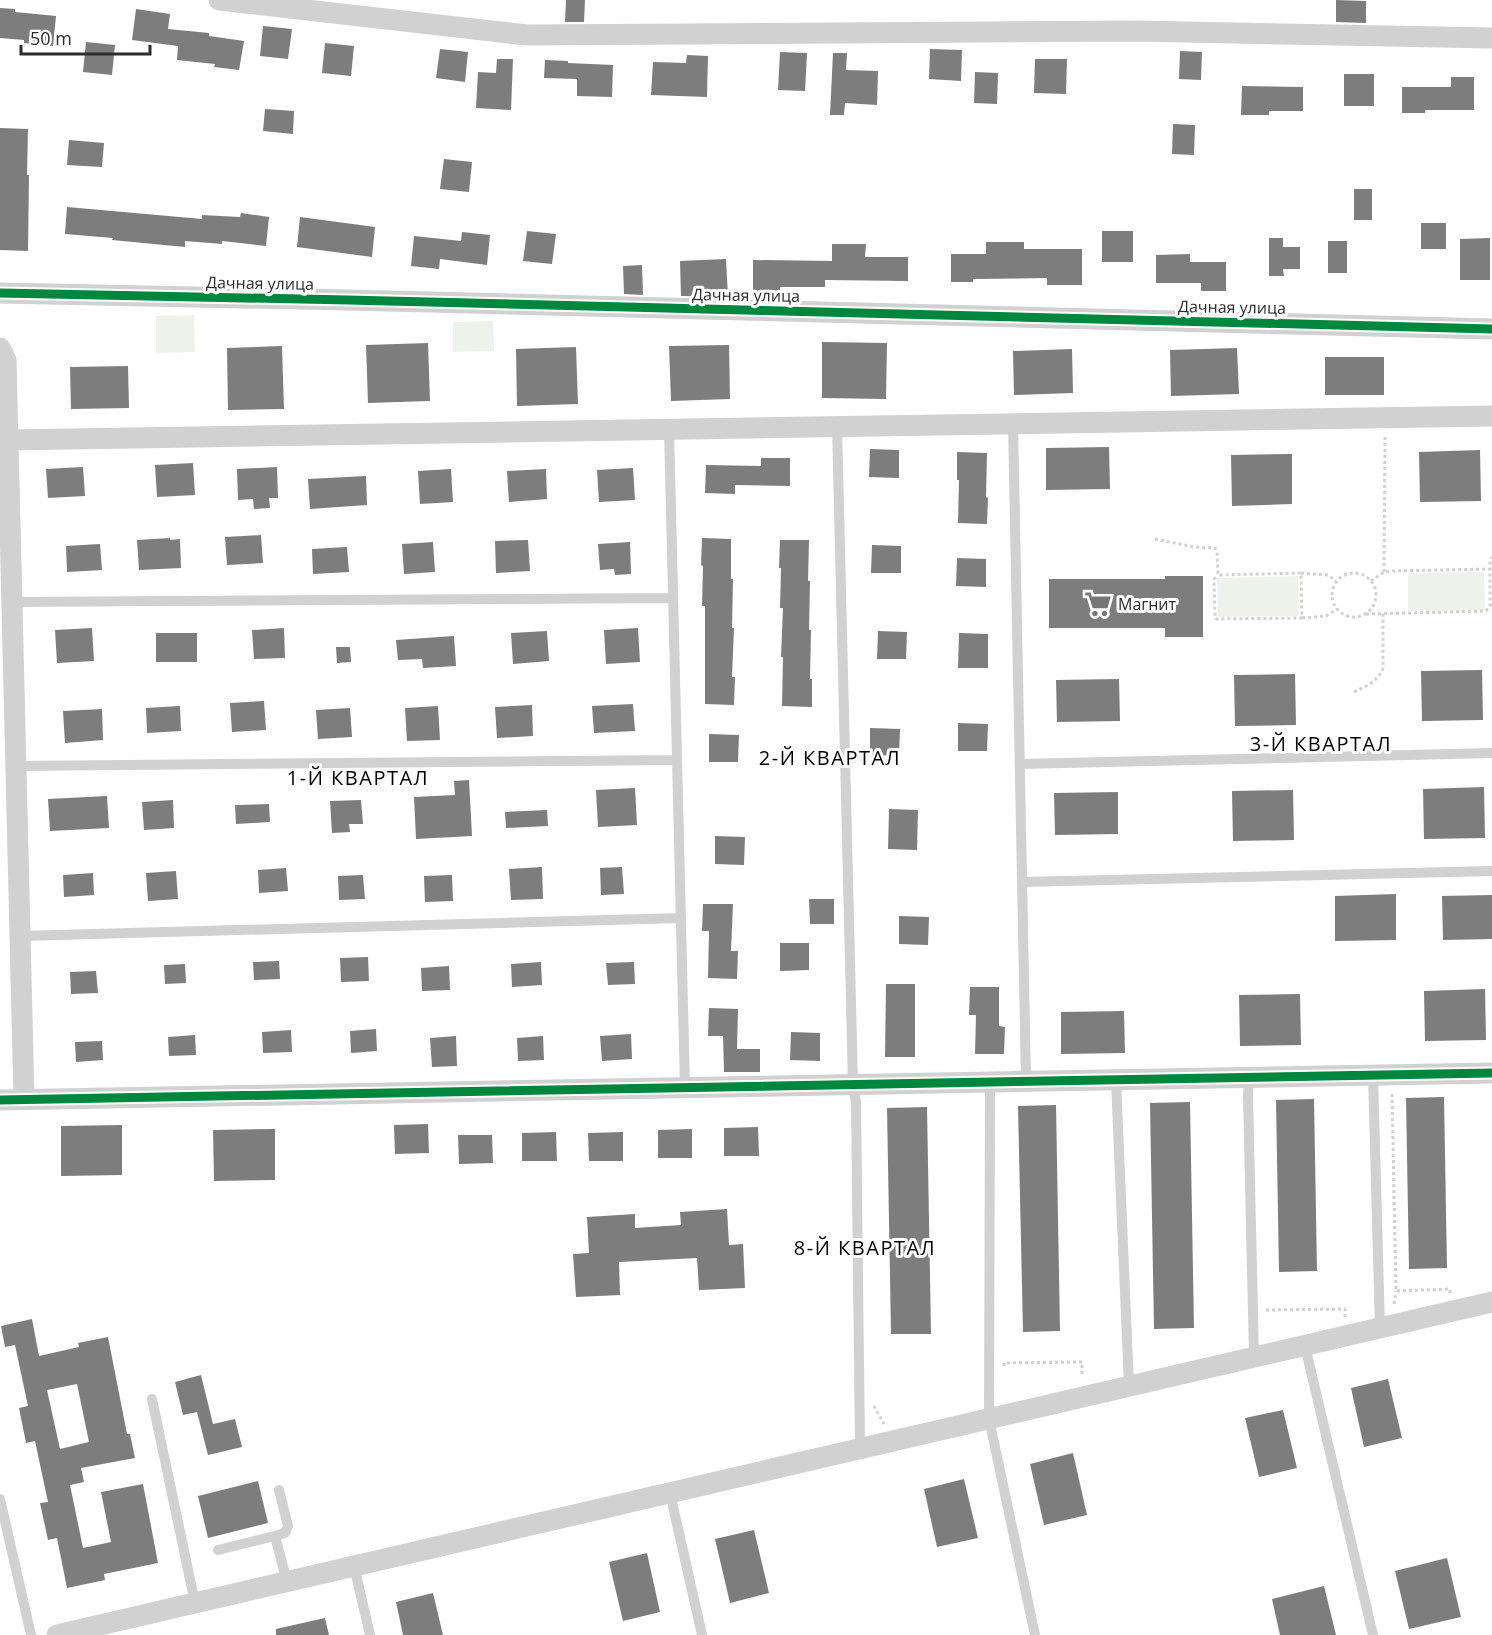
<svg xmlns="http://www.w3.org/2000/svg" width="1492" height="1635" font-family="'Open Sans',sans-serif">
<style>
.green{fill:#eff2eb}
.building{fill:#7d7d7d;fill-rule:evenodd}
.lines{fill:none;stroke-linecap:round;stroke-linejoin:round}
.path{stroke:#d1d1d1;stroke-width:3;stroke-dasharray:3 3;stroke-linecap:butt}
.lane{stroke:#d1d1d1;stroke-width:10}
.street{stroke:#d1d1d1;stroke-width:21}
.cycleway-casing{stroke:#fff;stroke-width:13}
.cycleway{stroke:#00873e;stroke-width:9}
.labels{text-anchor:middle;stroke-width:6;stroke-linejoin:round;paint-order:stroke}
.street-label{font-size:16px;fill:#2c2c2c;stroke:#fff}
.poi-label{font-size:16px;fill:#2c2c2c;stroke:#fff;text-anchor:start}
.quarter-label{font-size:20px;letter-spacing:1.5px;fill:#000;stroke:#fff}
</style>
<rect width="100%" height="100%" fill="#fff"/>
<path class="green" d="M194 315 195 352 156 353V316Z
M493 321 494 351 453 352V322Z
M1484 572 1485 610 1408 611V573Z
M1298 576 1299 616 1218 617 1217 578Z"/>
<path class="building" d="M566 0H585L584 22H565Z
M1336 0 1366 1V23L1336 22Z
M0 8 15 9V12L56 16 53 46 24 43V40L0 38Z
M136 9 170 14 168 29 209 33V36L244 41 239 70 214 67 215 64 177 60 178 46 132 40Z
M263 26 292 29 288 59 260 56Z
M86 42 115 45 112 75 83 72Z
M325 43 354 46 351 76 322 73Z
M440 49 468 52 465 82 436 78Z
M930 49 962 50 961 81 929 79Z
M1180 51 1202 52 1201 80 1179 79Z
M780 52 807 53 805 91 778 90Z
M833 53H847L846 70 878 71 877 105 845 103 844 115H830Z
M687 55 708 56 707 97 651 95 653 62 686 63Z
M497 59H513L511 110 476 108 478 72 496 73Z
M1035 59H1067L1066 94 1034 93Z
M545 60 568 61V63L613 65 612 97 577 96V79L544 78Z
M975 72 998 73 997 104 974 103Z
M1344 74H1374V106H1344Z
M1451 77H1474V110H1425V113H1402V87H1451Z
M1242 86 1303 87V111H1269V115H1241Z
M265 109 294 111 293 134 263 131Z
M1173 124 1195 125 1194 155 1172 154Z
M0 128 28 129 27 175H29L28 251 0 250Z
M69 140 104 143 102 167 67 165Z
M444 159 472 162 469 192 440 189Z
M1354 189H1372V220H1354Z
M67 207 202 219V215L240 217 241 213 269 217 266 246 222 241V244L185 241V247L112 240 113 238 65 234Z
M300 217 375 227 372 257 297 247Z
M1421 223H1446V249H1421Z
M527 231 556 234 552 264 523 261Z
M1102 231H1133V262H1102Z
M462 232 490 235 487 265 440 259 439 269 411 266 414 236 461 241Z
M1269 238H1283V247H1300V269H1283L1284 276H1269Z
M1490 238V280H1460V239Z
M1328 241H1347V273H1328Z
M986 242H1024V249H1082V285H1047V278L973 279V282H951V254H986Z
M832 244H866L865 257H908V281L825 280V287H780V294H753V260L832 261Z
M1190 254V262H1226V291H1201V283H1156V255Z
M726 259 728 297 681 296 680 261Z
M642 265 643 295 624 294 623 266Z
M822 342 887 343 886 399 822 398Z
M428 343 430 401 368 403 366 345Z
M729 345 730 399 671 401 669 346Z
M282 346 284 409 228 410 227 348Z
M576 347 578 404 517 406 516 349Z
M1237 348 1239 394 1171 396 1170 350Z
M1072 349 1073 393 1014 395 1013 351Z
M1325 357H1384V395H1325Z
M128 366 129 408 71 409 70 367Z
M1109 447 1110 489 1046 490V448Z
M870 449 899 450V478L869 477Z
M1480 450 1481 501 1420 502 1419 452Z
M957 452 987 453 986 497 988 498 987 524 958 523 959 480H957Z
M1292 454V504L1232 506 1231 455Z
M761 458H790V486L735 485V494L705 493 706 465 761 466Z
M193 463 195 495 157 497 155 465Z
M83 467 85 496 48 498 46 469Z
M277 467 278 498H269L270 508 254 509 253 499 238 500 237 469Z
M633 468 635 500 599 502 597 470Z
M451 469 453 502 420 504 418 471Z
M546 469 547 499 509 502 507 471Z
M366 476 367 505 310 509 308 479Z
M261 535 263 563 227 565 225 537Z
M170 538V540L180 539 181 568 139 570 137 540Z
M702 538 731 539V579H733L732 628H734L732 677H735L734 705 705 704V606H702L703 566 701 565Z
M528 540 530 571 496 573 495 541Z
M780 540H809L808 581H810L809 630H811L810 679H812V707L782 706 783 657H781L783 608H780L781 568H779Z
M433 542 435 572 404 574 402 544Z
M630 542 631 574 615 575 614 569 600 570 598 544Z
M100 544 102 570 67 572 66 546Z
M872 545 901 546V573H871Z
M347 547 349 572 313 574 312 549Z
M957 558 986 559V587L956 586Z
M1165 576H1203V637H1165V628H1049V579H1165Z
M92 628 94 661 57 663 55 630Z
M284 628 285 658 254 659 252 630Z
M638 628 640 662 606 664 604 630Z
M547 631 549 661 513 664 511 633Z
M878 631 907 632 906 659H877Z
M156 633H197V662H156Z
M959 633 988 634V668H958Z
M454 636 456 666 423 668 422 659 398 660 396 640Z
M336 647H350L351 662 337 663Z
M1482 670 1483 720 1422 721 1421 671Z
M1295 674 1296 725 1235 726 1234 675Z
M1119 679 1120 721 1057 722 1056 680Z
M264 701 266 730 232 732 230 703Z
M633 704 635 731 594 733 592 706Z
M532 705 533 736 497 738 495 707Z
M180 706 181 731 147 733 146 708Z
M438 706 440 740 407 741 405 708Z
M350 708 352 737 318 739 316 710Z
M102 709 103 740 65 743 63 711Z
M958 723 988 724 987 751H958Z
M870 728 900 729 899 756 870 755Z
M709 734 739 735 738 762H709Z
M469 780 472 836 416 839 414 797 455 795 454 781Z
M1484 787 1485 838 1424 839 1423 789Z
M635 788 637 825 598 827 596 790Z
M1293 790 1294 840 1233 841 1232 791Z
M1118 792V834L1055 835 1054 793Z
M107 796 109 828 50 831 48 799Z
M173 800 174 828 144 830 142 802Z
M361 800 363 824H349L350 832 332 833 330 801Z
M269 804 270 822 236 824 235 805Z
M889 809 918 810 917 850 888 849Z
M547 810 548 826 506 828 505 812Z
M715 836 745 837 744 865 715 864Z
M542 867 543 899 511 900 509 869Z
M622 867 624 894 601 895 600 868Z
M286 868 288 891 259 893 258 870Z
M176 871 178 899 148 901 146 873Z
M93 873 94 895 64 897 63 875Z
M363 875 365 899 339 900 338 876Z
M452 875 453 901 425 902 424 876Z
M1396 894V940L1335 941V896Z
M1492 895V939L1443 940 1442 896Z
M809 899H834V924H810Z
M703 904H733L731 951H738L737 979 708 978 709 931H702Z
M899 916 929 917 928 945 899 944Z
M780 943H809V970L780 971Z
M368 957 369 981 341 982 340 958Z
M279 961 280 979 254 980 253 962Z
M541 962 542 985 512 987 511 964Z
M634 962 635 984 608 985 606 963Z
M185 964 186 983 165 984 164 965Z
M449 966 450 990 422 991 421 968Z
M96 971 98 993 71 994 70 972Z
M886 984H915V1057H885Z
M970 987H999V1026L1005 1027 1004 1054H975L976 1015H969Z
M1485 989 1486 1040 1425 1041 1424 991Z
M1300 994 1301 1045 1240 1046 1239 995Z
M709 1008 738 1009 737 1049H760V1072H724L723 1036H708Z
M1124 1011 1125 1053 1061 1054V1012Z
M376 1029 377 1051 351 1053 350 1031Z
M291 1030 292 1052 263 1053 262 1032Z
M791 1032 820 1033V1061L790 1060Z
M631 1034 632 1059 602 1061 600 1036Z
M195 1035 196 1055 169 1056 168 1037Z
M456 1036 457 1066 432 1067 430 1038Z
M543 1036 544 1060 518 1061 517 1038Z
M102 1041 103 1060 76 1062 75 1042Z
M1444 1097 1447 1268 1409 1269 1406 1098Z
M1314 1099 1317 1271 1279 1272 1276 1100Z
M1190 1102 1194 1328 1154 1329 1150 1103Z
M1056 1105 1060 1331 1023 1332 1018 1106Z
M927 1107 931 1334H891L887 1108Z
M428 1124 429 1153 395 1154 394 1125Z
M122 1125V1175L61 1176V1126Z
M758 1127 759 1156H724V1128Z
M275 1129V1180L214 1181 213 1130Z
M692 1129V1158H658V1130Z
M556 1132 557 1161H522V1133Z
M623 1132V1161H589L588 1133Z
M458 1135H492L493 1163 459 1164Z
M727 1209 729 1245 743 1244 745 1288 699 1290 697 1258 619 1262 620 1295 576 1297 573 1254 589 1253 587 1217 635 1214V1228L681 1225 680 1212Z
M32 1319 39 1356 79 1347 78 1343 108 1337 127 1434H130L135 1458 81 1468 84 1482 70 1485 83 1548 111 1542 101 1492 143 1484 158 1563 104 1574 105 1580 67 1588 57 1538 48 1540 40 1503 48 1502 35 1441 26 1443 19 1408 28 1406 15 1345 5 1347 1 1326ZM77 1384 89 1442 60 1449 47 1390Z
M201 1375 213 1424 235 1419 242 1447 208 1455 197 1412 183 1415 175 1382Z
M1388 1379 1402 1438 1364 1447 1351 1388Z
M1283 1410 1297 1468 1259 1477 1245 1418Z
M1073 1453 1087 1515 1044 1525 1030 1464Z
M964 1479 978 1538 937 1547 924 1489Z
M258 1481 268 1523 208 1538 198 1496Z
M754 1530 769 1593 730 1603 715 1539Z
M647 1553 660 1612 623 1621 609 1562Z
M1447 1558 1461 1617 1409 1629 1395 1571Z
M1324 1586 1336 1635H1280L1272 1599Z
M433 1593 443 1635H403L396 1602Z
M325 1618 329 1635H276V1629Z"/>
<g class="lines">
<path class="path" d="M1155 539 1194 547 1215 548 1217 552 1218 575 1301 573 1302 618 1216 619 1215 617 1214 579 1218 575
M1384 572 1385 437
M1301 573 1328 575 1336 581
M1332 595a22 22 0 1 1 44 0a22 22 0 1 1-44 0Z
M1371 581 1384 572 1390 571 1490 569
M1366 614 1486 611 1490 606V561L1492 557
M1302 618 1326 616 1337 609
M1354 692C1366 686 1378 682 1383 668V613
M1392 1094 1396 1291 1450 1289V1293
M1394 1304 1396 1291
M1266 1310 1345 1309V1317
M1004 1366V1363L1082 1362V1377
M874 1406 884 1424"/>
<path class="lane" d="M1013 423 1026 1081
M837 426 853 1085 856 1102 860 1449
M669 429 685 1088
M12 602 673 598
M1020 764 1492 753
M16 766 677 760
M1022 882 1492 871
M20 936 681 918
M1373 1075 1380 1328
M1249 1078 1248 1096 1254 1357
M1116 1080 1129 1386
M990 1082 989 1419 1035 1635
M1305 1346 1373 1635
M152 1399 195 1603
M670 1493 702 1635
M0 1499 31 1635
M275 1536 285 1533 288 1526 279 1490
M218 1550 275 1536 287 1582
M354 1566 370 1635"/>
<path class="street" d="M219 0 527 35 1136 31 1492 38
M0 293 348 300 1492 329
M0 348 6 360 24 1099
M8 440 1492 416
M0 1100 1492 1073
M57 1635 1492 1302"/>
<defs>
<path id="cycleway" d="M0 293 348 300 1492 329
M0 1100 1492 1073"/>
</defs>
<use href="#cycleway" class="cycleway-casing"/>
<use href="#cycleway" class="cycleway"/>
</g>
<defs>
<symbol id="supermarket-bare" viewBox="-9 -9 18 18"><path d="M-6-5.5h2.5l.6 2H6L4.5 2H-2.5L-4.4-4H-6ZM-1.5 3.2a1.3 1.3 0 1 0 .1 0ZM3 3.2a1.3 1.3 0 1 0 .1 0Z" fill="#767676" stroke="#fff" stroke-width="2.5" paint-order="stroke"/></symbol>
</defs>
<g fill-rule="evenodd">
<use href="#supermarket-bare" x="1079" y="585" width="38" height="38"/>
</g>
<g class="labels">
<g class="street-label">
<text transform="translate(260 283) rotate(1)" y="6">Дачная улица</text>
<text transform="translate(746 295) rotate(1)" y="6">Дачная улица</text>
<text transform="translate(1232 307) rotate(1)" y="6">Дачная улица</text>
</g>
<g class="poi-label">
<text x="1118" y="610">Магнит</text>
</g>
<g class="quarter-label">
<text x="1321" y="751">3-Й КВАРТАЛ</text>
<text x="830" y="765">2-Й КВАРТАЛ</text>
<text x="358" y="785">1-Й КВАРТАЛ</text>
<text x="865" y="1255">8-Й КВАРТАЛ</text>
</g>
</g>
<path d="M21 45v9h129v-9" fill="none" stroke="#2c2c2c" stroke-width="3"/>
<text x="30" y="45" font-size="18" fill="#2c2c2c" stroke="#ffffff" stroke-width="4.5" paint-order="stroke">50 m</text>
</svg>
